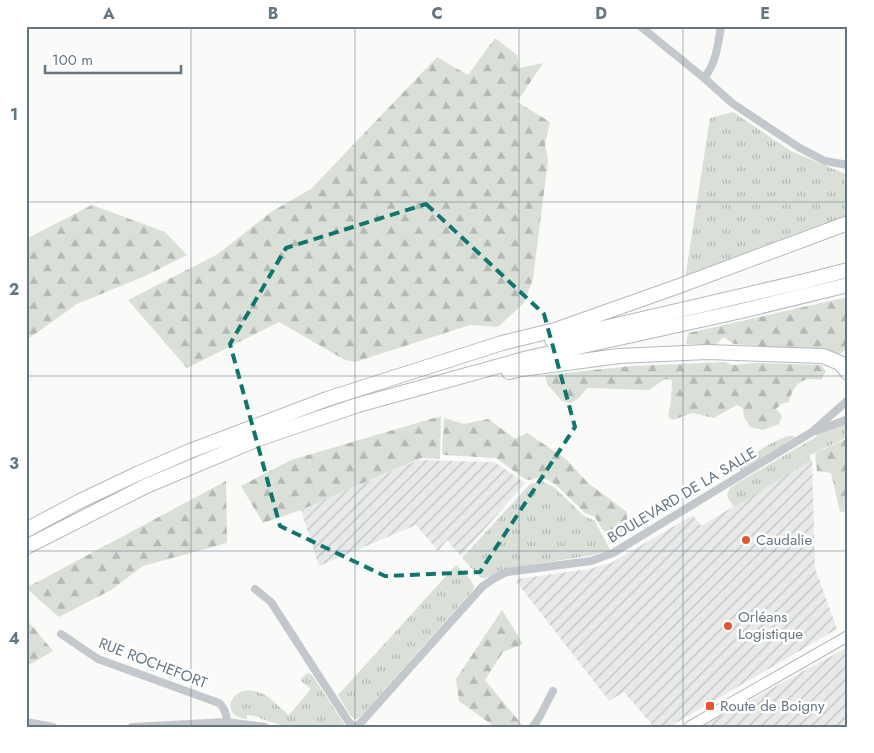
<svg xmlns="http://www.w3.org/2000/svg" width="874" height="753" font-family="Jost,sans-serif">
<style>
.industrial{fill:url(#industrial-furrows)}
.grass{fill:url(#grass-tufts)}
.forest{fill:url(#forest-firs)}
.lines{fill:none;stroke-linecap:round;stroke-linejoin:round}
.secondary-casing{stroke:#b3babf;stroke-width:12}
.highway-casing{stroke:#b4b9bd;stroke-width:16}
.street{stroke:#c3c8cc;stroke-width:8}
.secondary{stroke:#fff;stroke-width:10}
.highway{stroke:#fff;stroke-width:14}
.marked{fill:none;stroke:#0f766e;stroke-width:4;stroke-dasharray:10 6;stroke-linejoin:round}
.grid{fill:none;stroke:#657683;stroke-width:1;stroke-opacity:0.55}
.poi-dot{fill:#e4572e;stroke:#fff;stroke-width:2}
.labels{text-anchor:middle;stroke-width:5;stroke-linejoin:round;paint-order:stroke}
.street-label{font-size:15px;fill:#657683;stroke:#fff}
.poi-label{font-size:15px;fill:#657683;stroke:#fff;text-anchor:start}
.neatline{fill:none;stroke:#657683;stroke-width:2}
.grid-label{font-size:16px;text-anchor:middle;font-weight:bold;fill:#657683}
</style>
<defs>
<pattern id="industrial-furrows" width="10" height="10" patternUnits="userSpaceOnUse" patternTransform="scale(1.25)"><rect width="10" height="10" fill="#e8e9e9"/><path d="M-1 1l2-2M0 10L10 0M9 11l2-2" fill="none" stroke="#c0c1c2"/></pattern>
<pattern id="grass-tufts" width="24" height="20" patternUnits="userSpaceOnUse" patternTransform="scale(1.25)"><rect width="24" height="20" fill="#dadfd7"/><path d="M3 7l-1-3M5 7V3M7 7l1-3M15 17l-1-3M17 17v-4M19 17l1-3" fill="none" stroke="#b4b9b4"/></pattern>
<pattern id="forest-firs" width="22" height="20" patternUnits="userSpaceOnUse" patternTransform="scale(1.25)"><rect width="22" height="20" fill="#dadfd7"/><path d="M5 1l3.5 6h-7zM16 11l3.5 6h-7z" fill="#b4b9b4"/></pattern>
</defs>
<rect width="100%" height="100%" fill="#fafaf8"/>
<path class="industrial" d="M812 459 815 568 837 629 669 727H654L624 692 609 701 516 581 518 580V579L589 569 611 563 693 515 701 526Z
M418 460 494 462 525 483 461 556 447 540 438 551 416 525 319 566 301 510Z
M848 647V727H701Z"/>
<path class="grass" d="M733 112 791 151 848 175V215L685 279 710 118Z
M848 423V437L810 455V461L734 507C728 498 724 496 731 487L819 435Z
M789 436H793L796 438 742 471 738 468C748 456 774 440 789 436Z
M542 481 555 488 584 516 595 521 610 550 593 555 511 568 485 578H481L462 558 530 484Z
M456 565 470 579 474 586 473 590 360 717 355 719 350 715 338 695Z
M309 673 312 675 346 727H287L262 719 256 716 247 715V719C217 717 231 681 261 693 269 696 281 709 289 715L311 689 300 680 306 674Z"/>
<path class="forest" d="M495 38 517 55 519 68 543 63 517 102 550 122 545 144 548 160 533 279 524 303 498 327 470 325 355 362 345 360 279 322 187 368 128 300 218 254 271 212 311 189 437 57 468 75Z
M92 205 165 232 187 255 145 276 77 304 28 339 26 337V239Z
M848 297V344L845 350 840 354 823 351 734 344 723 337 716 345 686 344 688 333Z
M725 362 733 365 756 363 821 365 826 371 821 380C817 380 809 378 805 380 795 383 791 393 789 402L781 404 776 409 782 416 779 424 763 430 750 427 744 417 743 408 737 405 714 418 692 413 673 420 668 417 671 401 672 380 665 379 649 390 587 388 579 398 571 403 562 401 547 384 545 375 632 366Z
M441 416 440 459 421 458 301 510 263 523 241 486 291 460Z
M444 418 464 424 488 419 515 439 527 433 566 459 588 483 627 512 628 523 622 531 613 537 602 529 595 517 585 513 556 485 546 479 537 478 531 480 525 479 496 458 444 455 442 454Z
M848 438V511L840 512 831 473 817 471 815 453Z
M226 481 227 543 143 566 111 590 59 617 26 588Z
M502 610 523 644 503 652 485 680 524 727H495L459 701 456 679Z
M28 621 53 651 26 667V622Z"/>
<g class="lines">
<defs>
<path id="secondary" d="M689 727 848 636"/>
<path id="highway" d="M552 340 801 282 848 270
M509 372 522 369 619 356 707 352 823 356 840 363 848 373
M26 530 80 501 137 474 190 451 327 399 502 343 555 330 679 286 848 223
M26 547 146 486 258 439 358 405 528 358 737 312 848 285"/>
</defs>
<use href="#secondary" class="secondary-casing"/>
<use href="#highway" class="highway-casing"/>
<path class="street" d="M640 26 704 78 732 103 777 133 800 148 825 161 848 165
M704 78C716 64 718 44 721 26
M817 431 848 419
M255 589 271 602 348 721 354 727
M61 634 98 659 219 703C224 707 227 715 227 722
M26 722 53 727
M132 727 227 722 265 727
M357 727 472 598 483 586 493 579 507 572 591 561 613 553 812 432 848 400
M533 727 540 716 553 691"/>
<use href="#secondary" class="secondary"/>
<use href="#highway" class="highway"/>
</g>
<path class="marked" d="M426 204 544 314 575 427 480 572 385 576 280 526 230 344 286 248Z"/>
<path class="grid" d="M191 26V727M355 26V727M519 26V727M683 26V727M26 202H848M26 376H848M26 551H848"/>
<g class="poi-dot">
<circle cx="746" cy="540" r="5"/>
<circle cx="728" cy="626" r="5"/>
<rect x="705" y="701" width="10" height="10" rx="2.5"/>
</g>
<g class="labels">
<g class="street-label">
<text transform="translate(682 495) rotate(-31)" y="5">BOULEVARD DE LA SALLE</text>
<text transform="translate(153 663) rotate(21)" y="5">RUE ROCHEFORT</text>
</g>
<g class="poi-label">
<text x="756" y="545">Caudalie</text>
<text x="738" y="622">Orléans<tspan x="738" dy="17">Logistique</tspan></text>
<text x="720" y="711">Route de Boigny</text>
</g>
</g>
<rect width="874" height="753" fill="none" stroke="#ffffff" stroke-width="55"/>
<path d="M45 65v8h136v-8" fill="none" stroke="#657683" stroke-width="2.5"/>
<text x="52" y="65" font-size="15" fill="#657683" stroke="#ffffff" stroke-width="4" paint-order="stroke">100 m</text>
<rect x="28" y="28" width="818" height="698" class="neatline"/>
<g class="grid-label">
<text x="109" y="19">A</text>
<text x="273" y="19">B</text>
<text x="437" y="19">C</text>
<text x="601" y="19">D</text>
<text x="765" y="19">E</text>
<text x="14" y="120">1</text>
<text x="14" y="295">2</text>
<text x="14" y="469">3</text>
<text x="14" y="644">4</text>
</g>
</svg>
